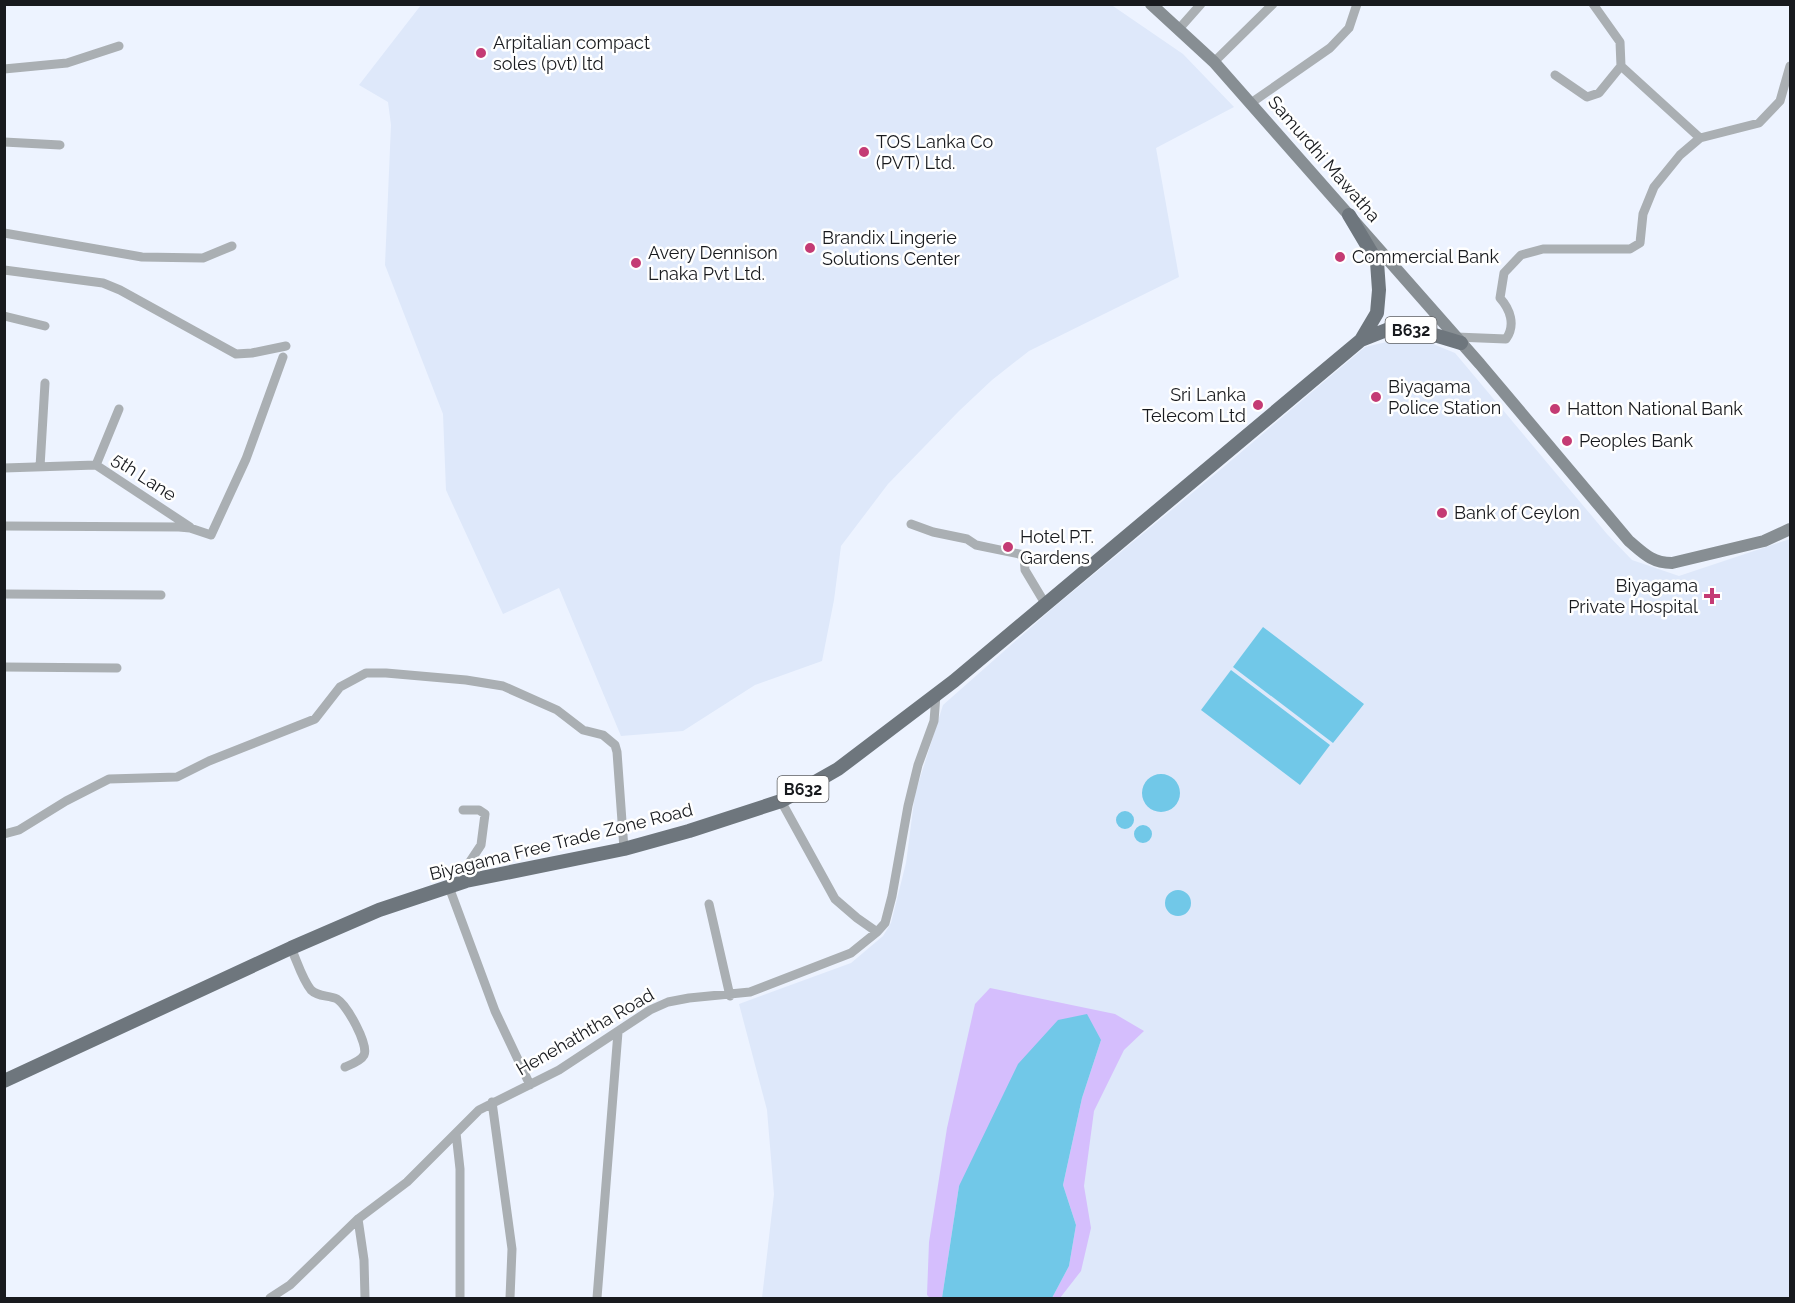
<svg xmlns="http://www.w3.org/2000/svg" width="1795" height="1303" font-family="Raleway,sans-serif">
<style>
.built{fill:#dee8fa}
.green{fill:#d5befd}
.water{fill:#71c8e8}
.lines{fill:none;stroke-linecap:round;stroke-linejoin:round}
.minor{stroke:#aaafb3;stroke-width:9}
.secondary{stroke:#878e93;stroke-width:12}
.primary{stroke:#6e767d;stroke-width:14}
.poi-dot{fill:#c43b74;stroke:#fff;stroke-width:2}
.labels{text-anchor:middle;stroke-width:5;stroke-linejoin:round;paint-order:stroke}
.shield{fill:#fff;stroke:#5d5f62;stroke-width:1.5}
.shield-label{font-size:16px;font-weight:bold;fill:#181a1e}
.poi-label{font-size:18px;fill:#181a1e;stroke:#fff;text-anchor:start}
.street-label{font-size:18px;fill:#181a1e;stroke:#fff}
</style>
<rect width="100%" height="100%" fill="#edf3ff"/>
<path class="built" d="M1110 4 1183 54 1234 107 1156 148 1179 277 1029 351 992 380 959 411 888 484 841 546 834 600 822 661 755 685 683 731 621 736 559 588 503 614 446 490 443 414 385 265 391 125 388 102 359 85 421 5Z
M1395 340H1423L1455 353 1607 534 1632 560 1679 576 1790 539V1298H762L774 1194 767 1110 739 1004 851 963 883 936 891 923 906 863 915 794 943 705 1053 608 1220 470 1365 347Z"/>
<path class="green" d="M990 988 1115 1014 1144 1031 1124 1050 1094 1111 1084 1186 1091 1228 1081 1271 1060 1298H1052L1069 1266 1076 1225 1063 1185 1082 1098 1101 1040 959 1186 942 1298H930L927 1295 929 1242 947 1128 975 1004Z"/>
<path class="water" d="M1263 627 1364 704 1333 743 1233 667Z
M1231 670 1330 745 1300 785 1201 710Z
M1142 793a19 19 0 1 1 38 0a19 19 0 1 1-38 0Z
M1116 820a9 9 0 1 1 18 0a9 9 0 1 1-18 0Z
M1134 834a9 9 0 1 1 18 0a9 9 0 1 1-18 0Z
M1165 903a13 13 0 1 1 26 0a13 13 0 1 1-26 0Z
M1087 1014 1101 1040 1082 1098 1063 1185 1076 1225 1069 1266 1052 1298H942L959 1186 1018 1064 1058 1020Z"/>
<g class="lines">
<path class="minor" d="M1593 4 1620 42 1621 66 1700 138
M1178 30 1201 4
M1214 62 1273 4
M4 69 67 63 119 46
M1555 75 1587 97 1599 93 1621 66
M1251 103 1330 48 1349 28 1357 4
M4 142 60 145
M4 233 142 257 203 258 232 246
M4 270 103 283 120 290 236 354 252 353 286 346
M4 316 45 326
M1456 337 1506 339C1516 325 1510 309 1500 298L1504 273 1521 255 1543 249H1630L1640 243 1643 214 1654 187 1680 155 1700 138 1759 123 1780 101 1790 66
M96 465 119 409
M40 467 45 383
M4 468 96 465 190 527
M911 524 933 532 967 539 976 545 1024 555 1025 570 1046 605
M4 526 179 527 190 528 211 535 246 459 283 357
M4 594 161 595
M4 667 117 668
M781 801 835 899 857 918 877 932
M463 810H479L485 814 481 845 469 863 466 881
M4 834 19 830 66 801 109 779 177 777 209 761 315 719 340 687 366 673H386L466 680 503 686 557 710 583 730 603 735 615 745 617 752 624 849
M449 887 495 1011 530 1085
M709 904 730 996
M291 948C297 961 302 979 311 990 318 997 328 995 337 999 347 1005 369 1045 364 1055 361 1061 350 1065 345 1067
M492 1102 512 1249 510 1298
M456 1133 460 1169V1298
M358 1219 364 1260 365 1298
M270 1298 290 1285 358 1219 407 1182 479 1110 559 1070 650 1010 668 1002 689 998 750 992 851 953 877 932 885 923 892 896 908 806 918 765 934 721 936 695
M597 1298 618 1032"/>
<path class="secondary" d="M1151 4 1214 62 1480 364 1629 541C1643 553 1652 563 1672 563L1764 541 1790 529"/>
<path class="primary" d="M1361 340 1389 329 1418 330 1461 343
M4 1081 291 948 379 910 466 881 624 849 689 831 781 801 803 789 838 769 954 681 1361 340 1377 313 1379 290 1377 262 1349 215"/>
</g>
<g class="poi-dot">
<circle cx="481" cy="53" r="6"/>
<circle cx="864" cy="152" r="6"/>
<circle cx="810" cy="248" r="6"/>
<circle cx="1340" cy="257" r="6"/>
<circle cx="636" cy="263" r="6"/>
<circle cx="1376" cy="397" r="6"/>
<circle cx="1258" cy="405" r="6"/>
<circle cx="1555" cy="409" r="6"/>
<circle cx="1567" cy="441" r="6"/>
<circle cx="1442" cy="513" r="6"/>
<circle cx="1008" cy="547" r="6"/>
<path d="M1709 587h6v6h6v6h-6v6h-6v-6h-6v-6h6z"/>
</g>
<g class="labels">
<g class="shield">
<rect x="1385.5" y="317" width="51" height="26" rx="4.5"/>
<rect x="777.5" y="776" width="51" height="26" rx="4.5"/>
</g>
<g class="shield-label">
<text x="1411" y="336">B632</text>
<text x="803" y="795">B632</text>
</g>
<g class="poi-label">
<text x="493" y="49">Arpitalian compact<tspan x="493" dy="21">soles (pvt) ltd</tspan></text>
<text x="876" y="148">TOS Lanka Co<tspan x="876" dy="21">(PVT) Ltd.</tspan></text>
<text x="822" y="244">Brandix Lingerie<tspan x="822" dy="21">Solutions Center</tspan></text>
<text x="648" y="259">Avery Dennison<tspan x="648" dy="21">Lnaka Pvt Ltd.</tspan></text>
<text x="1352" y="263">Commercial Bank</text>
<text x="1388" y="393">Biyagama<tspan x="1388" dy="21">Police Station</tspan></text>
<text x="1246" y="401" text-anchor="end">Sri Lanka<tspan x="1246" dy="21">Telecom Ltd</tspan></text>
<text x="1567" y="415">Hatton National Bank</text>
<text x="1579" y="447">Peoples Bank</text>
<text x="1454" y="519">Bank of Ceylon</text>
<text x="1020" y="543">Hotel P.T.<tspan x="1020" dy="21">Gardens</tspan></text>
<text x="1698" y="592" text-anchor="end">Biyagama<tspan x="1698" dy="21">Private Hospital</tspan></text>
</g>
<g class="street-label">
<text transform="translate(1324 159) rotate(49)" y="6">Samurdhi Mawatha</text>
<text transform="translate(144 477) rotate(33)" y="6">5th Lane</text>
<text transform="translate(561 842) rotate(-14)" y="6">Biyagama Free Trade Zone Road</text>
<text transform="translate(585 1032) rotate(-30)" y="6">Henehaththa Road</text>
</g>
</g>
<rect width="1795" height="1303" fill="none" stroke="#181a1e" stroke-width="12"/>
</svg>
